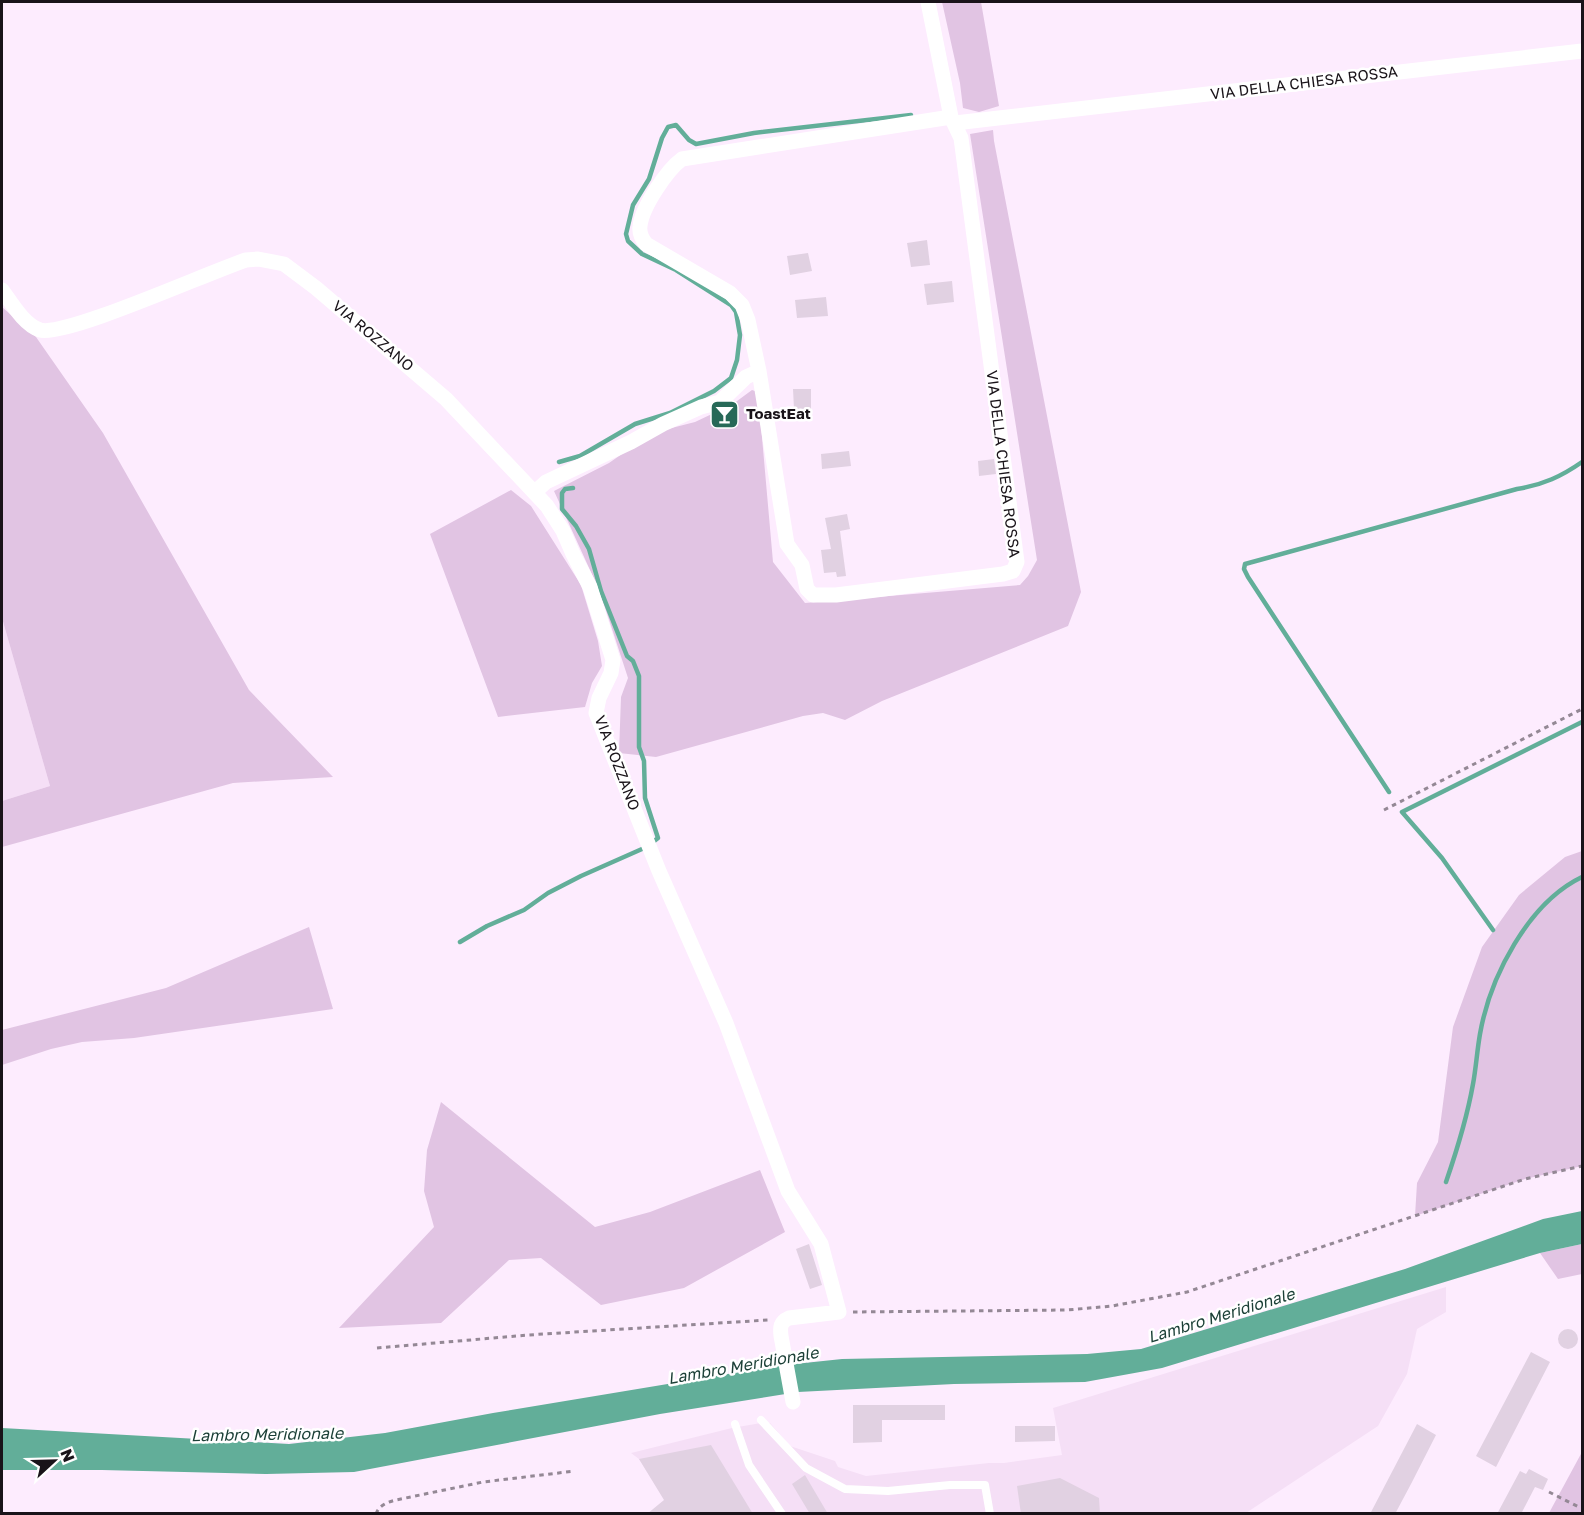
<svg xmlns="http://www.w3.org/2000/svg" width="1584" height="1515" font-family="'Golos Text',sans-serif">
<style>
.built{fill:#f5dff6}
.green{fill:#e1c4e3}
.water{fill:#62ae99}
.lines{fill:none;stroke-linecap:round;stroke-linejoin:round}
.stream{stroke:#62ae99;stroke-width:4.5}
.building{fill:#e1d1e2}
.path{stroke:#948895;stroke-width:3;stroke-dasharray:4.5 4.5;stroke-linecap:butt}
.lane{stroke:#fff;stroke-width:8}
.street{stroke:#fff;stroke-width:15}
.labels{text-anchor:middle;stroke-width:5;stroke-linejoin:round;paint-order:stroke}
.street-label{font-size:15px;fill:#191319;stroke:#fff}
.poi-label{font-size:15px;font-weight:bold;fill:#191319;stroke:#fff;text-anchor:start}
.water-label{font-size:16px;font-style:italic;fill:#1c4037;stroke:#fff}
</style>
<rect width="100%" height="100%" fill="#fdecfe"/>
<path class="built" d="M2 618 50 786 2 801Z
M1446 1287V1312L1417 1329 1407 1374 1378 1426 1246 1513H673L639 1459 631 1453 732 1428 761 1423H770L790 1446 835 1461 838 1467 866 1476 989 1463H1004L1062 1455 1053 1408Z"/>
<path class="green" d="M942 2H981L999 106 979 112 963 108 960 83Z
M993 130 994 141 1081 592 1068 626 882 701 845 720 823 713 803 716 656 757 619 753 621 697 628 678 600 592 554 491 609 463 652 433 695 422 733 404 752 390 758 392 773 562 805 603 1020 585 1028 576 1037 560 970 134Z
M2 307 36 337 103 433 249 690 333 777 233 783 2 847V801L50 786 2 618Z
M511 490 531 506 581 585 598 641 602 666 592 683 585 707 498 717 430 534Z
M1582 851V1166L1525 1179 1415 1216 1417 1183 1438 1142 1453 1027 1482 947 1519 895 1565 857Z
M309 927 333 1009 134 1038 82 1042 51 1049 2 1065V1030L166 988Z
M441 1102 595 1227 650 1212 760 1170 785 1232 684 1288 601 1305 541 1258 509 1260 441 1323 339 1328 434 1227 424 1191 427 1150Z
M1582 1244V1274L1558 1279 1540 1253Z
M1582 1452V1513H1549Z"/>
<path class="water" d="M1582 1211V1244L1540 1253 1162 1368 1085 1382 954 1384 798 1392 660 1414 354 1472 266 1474 102 1470H2V1428L289 1444 385 1433 493 1413 776 1366 842 1359 1087 1354 1141 1349 1405 1269 1543 1219Z"/>
<g class="lines">
<path class="stream" d="M559 462 580 456 635 424 670 413 714 391 731 378 737 360 740 335 736 312 731 305 676 270 642 254 628 241 626 234 633 205 649 179 662 138 668 127 676 125 689 140 696 144 754 133 911 115
M573 488 565 489 562 493V509L576 526 589 549 601 591 627 656 633 661 639 676V747L644 761 645 798 658 838 653 842
M1389 792 1248 577 1244 569 1245 564 1517 489C1543 485 1562 476 1582 462
M1493 930 1442 858 1402 812 1582 722
M460 942 487 926 524 910 548 893 581 876 642 849
M1446 1182C1457 1150 1467 1118 1473 1084 1476 1068 1477 1051 1480 1034 1490 977 1528 903 1582 877"/>
</g>
<path class="building" d="M927 240 930 265 911 267 907 243Z
M808 253 812 271 790 275 787 256Z
M952 281 954 302 927 305 924 284Z
M826 297 828 316 797 318 795 300Z
M793 389H811V409H794Z
M849 451 851 466 822 469 821 454Z
M994 459 996 474 979 476 978 461Z
M847 514 850 529 840 531 846 576 837 577 836 572 824 573 821 550 831 549 825 518Z
M809 1244 822 1285 810 1289 796 1249Z
M1558 1339a10 10 0 1 1 20 0a10 10 0 1 1-20 0Z
M1531 1352 1550 1362 1496 1467 1476 1456Z
M853 1405H945V1420H882V1442L853 1443Z
M1417 1424 1436 1435 1411 1484 1395 1514H1370Z
M1015 1426H1055V1441L1015 1442Z
M711 1445 753 1514H647L664 1500 639 1459Z
M1529 1469 1548 1479 1543 1490 1535 1487 1521 1514H1497L1520 1471 1526 1474Z
M805 1475 828 1514H810L792 1484Z
M1060 1478 1099 1498 1100 1514H1021L1017 1486Z"/>
<g class="lines">
<path class="path" d="M1384 810 1582 709
M853 1312 1067 1310 1112 1306 1187 1292 1525 1179 1582 1166
M377 1348 528 1335 768 1320
M1549 1492 1579 1507
M376 1514C379 1505 388 1502 396 1500L483 1482 575 1471"/>
<path class="lane" d="M761 1420 806 1468 845 1489 888 1491 950 1485H985L990 1514
M735 1424 749 1465 782 1514"/>
<path class="street" d="M928 2 951 117 961 138 1017 562 1013 571 1003 574 836 595H813L807 589 802 565 787 544 759 371 748 320 742 305 730 293 646 244C642 239 639 233 640 226 642 207 667 170 682 159L951 117
M955 123 1582 51
M2 290C11 302 24 325 40 330 66 337 209 272 246 260L258 259 284 264 316 288 446 399 547 506 563 531 573 554 590 587 613 660 611 673 599 698 596 713 659 871 726 1023 788 1191 821 1244 839 1312 789 1318C780 1322 780 1327 781 1336L793 1402
M535 492 546 482 631 442 663 424 701 407 720 402 746 377 759 371"/>
</g>
<defs>
<symbol id="bar-square" viewBox="-11 -11 22 22"><rect x="-9" y="-9" width="18" height="18" rx="4" fill="#276958" stroke="#fff"/><path d="M-6-5H6L.8 .8V4.5H3.5V6h-7V4.5H-.8V.8Z" fill="#fff"/></symbol>
</defs>
<g fill-rule="evenodd">
<use href="#bar-square" x="708" y="398" width="33" height="33"/>
</g>
<g class="labels">
<g class="street-label">
<text transform="translate(1304 83) rotate(-7)" y="5">VIA DELLA CHIESA ROSSA</text>
<text transform="translate(373 336) rotate(40)" y="5">VIA ROZZANO</text>
<text transform="translate(1003 464) rotate(83)" y="5">VIA DELLA CHIESA ROSSA</text>
<text transform="translate(617 763) rotate(69)" y="5">VIA ROZZANO</text>
</g>
<g class="poi-label">
<text x="746" y="419">ToastEat</text>
</g>
<g class="water-label">
<text transform="translate(1221 1315) rotate(-17)" y="6">Lambro Meridionale</text>
<text transform="translate(743 1365) rotate(-10)" y="6">Lambro Meridionale</text>
<text transform="translate(267 1434) rotate(-1)" y="6">Lambro Meridionale</text>
</g>
</g>
<rect width="1584" height="1515" fill="none" stroke="#191319" stroke-width="6"/>
<g transform="translate(54 1461) rotate(68)" stroke="#ffffff" stroke-width="4.5" paint-order="stroke">
<path d="M0-4.5L10 22L0 15L-10 22Z" fill="#191319"/>
<text y="-9" font-size="16" font-weight="bold" text-anchor="middle" fill="#191319">N</text>
</g>
</svg>
